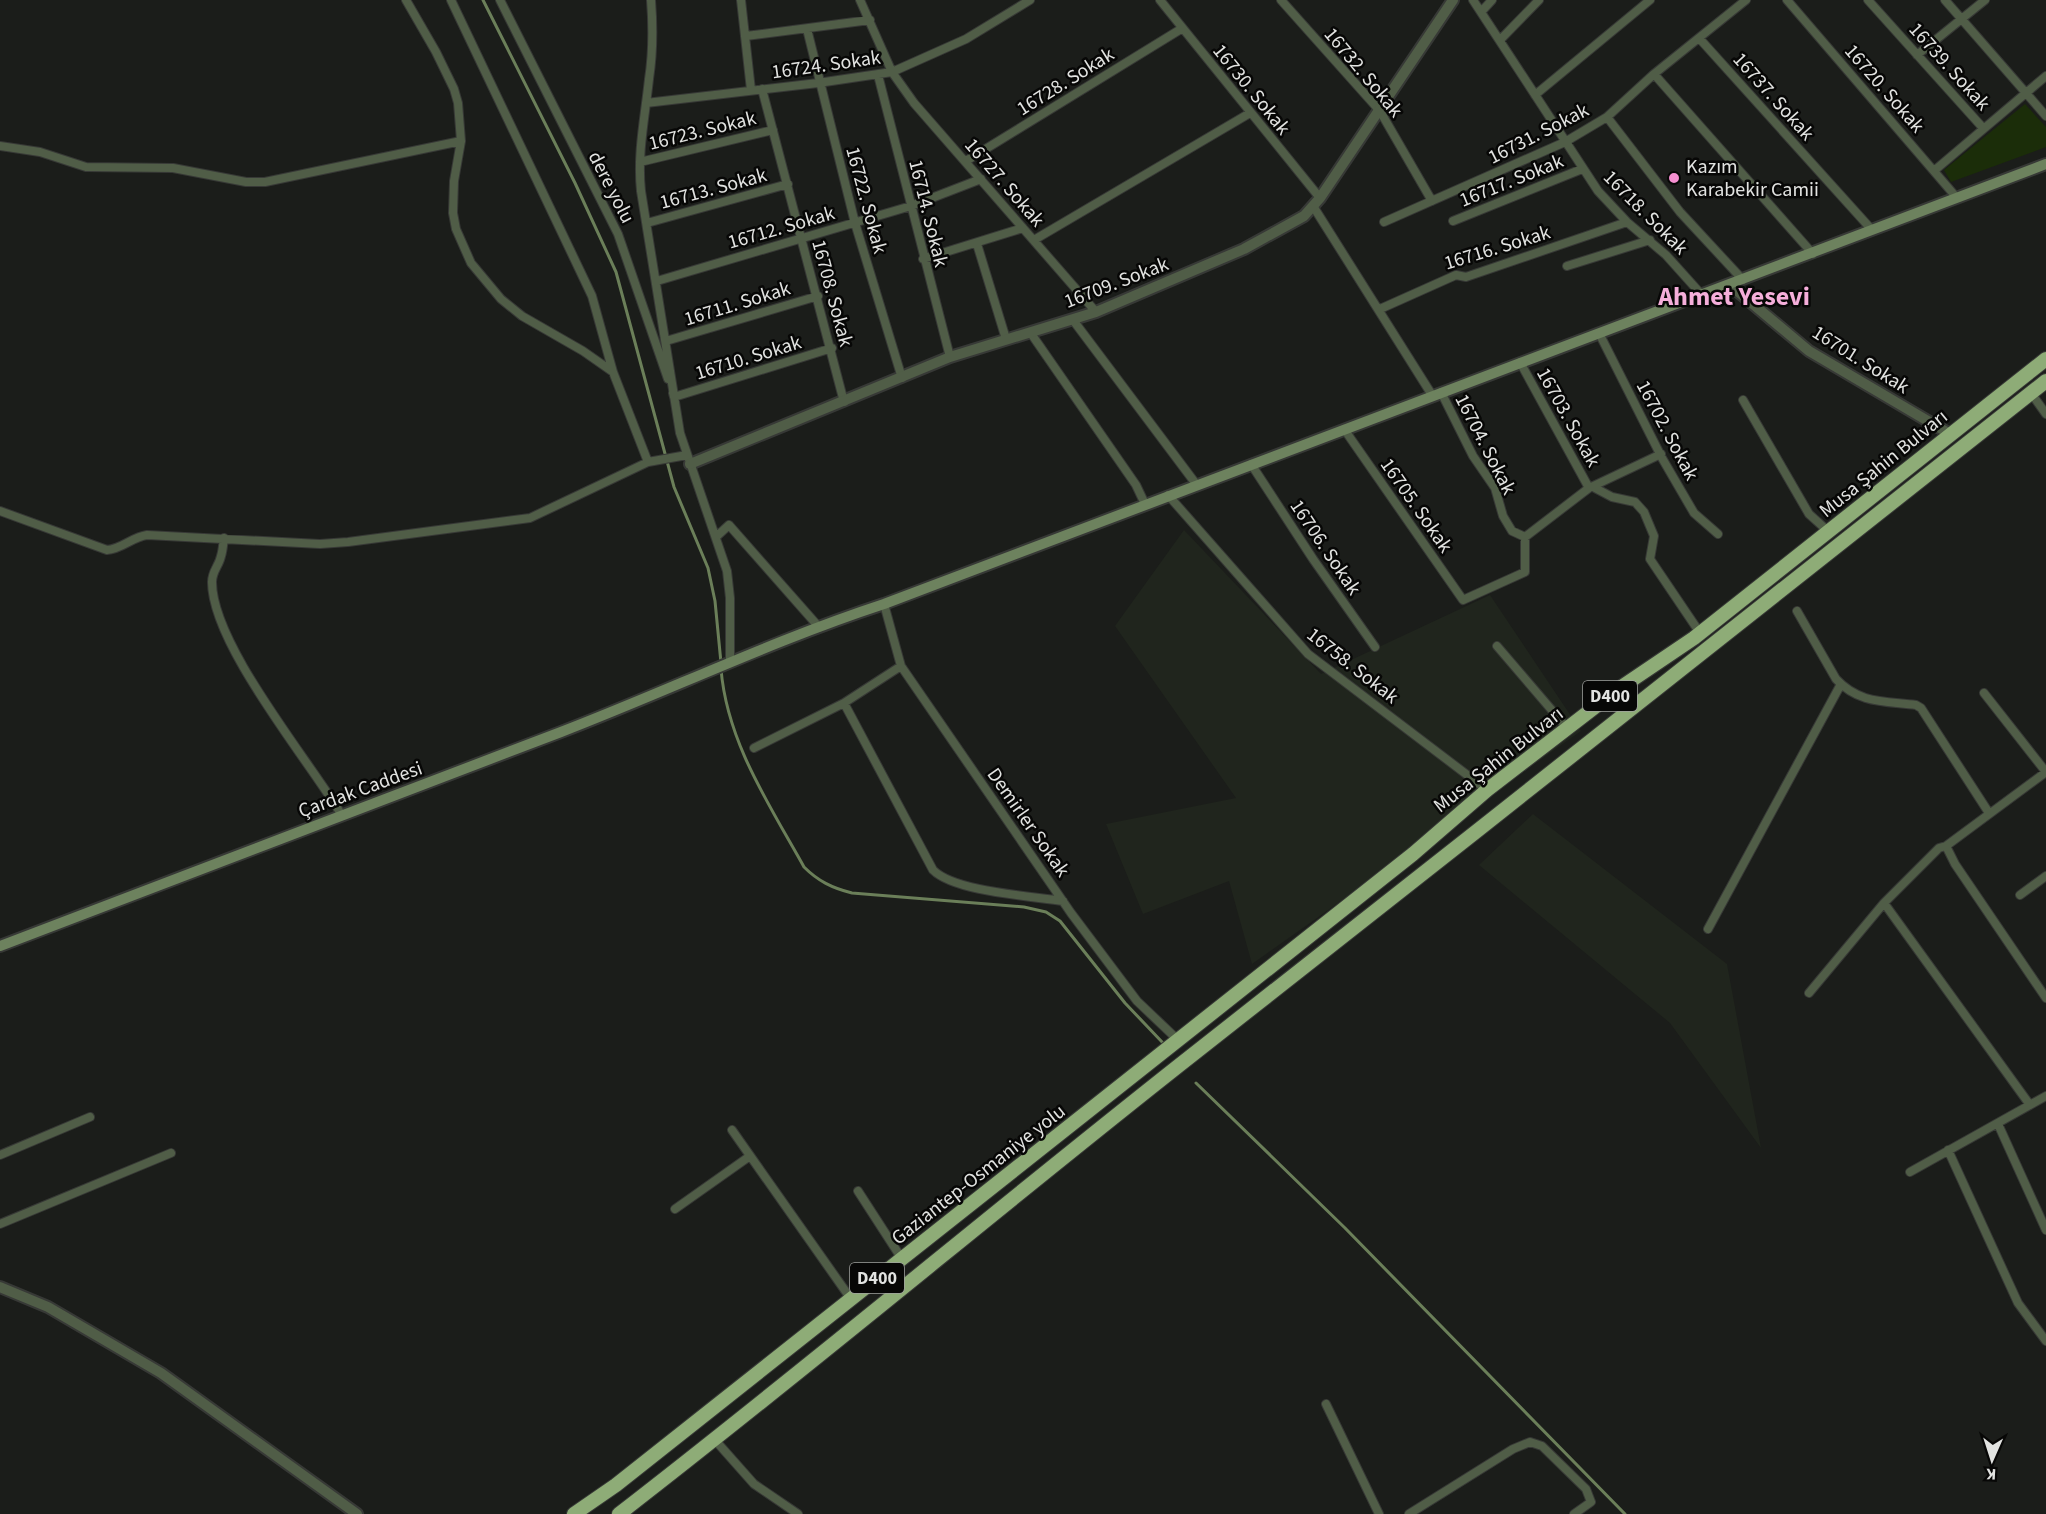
<svg xmlns="http://www.w3.org/2000/svg" width="2046" height="1514" font-family="'Source Sans 3',sans-serif">
<style>
.built{fill:#20251d}
.green{fill:#1b2d09}
.lines{fill:none;stroke-linecap:round;stroke-linejoin:round}
.stream{stroke:#6b7f59;stroke-width:3}
.minor-casing{stroke:#373936;stroke-width:10}
.tertiary-casing{stroke:#373936;stroke-width:14}
.secondary-casing{stroke:#373936;stroke-width:14}
.trunk-casing{stroke:#373936;stroke-width:16}
.minor{stroke:#505d47;stroke-width:8}
.tertiary{stroke:#505d47;stroke-width:10}
.secondary{stroke:#6d825e;stroke-width:10}
.trunk{stroke:#8eac77;stroke-width:14}
.poi-dot{fill:#f690d1;stroke:#070706;stroke-width:2}
.labels{text-anchor:middle;stroke-width:5;stroke-linejoin:round;paint-order:stroke}
.shield{fill:#070706;stroke:#a0a19f;stroke-width:1.5}
.shield-label{font-size:18px;font-weight:bold;fill:#e2e3e1}
.street-label{font-size:20px;fill:#e2e3e1;stroke:#070706}
.poi-label{font-size:20px;fill:#e2e3e1;stroke:#070706;text-anchor:start}
.district-label{font-size:26px;font-weight:bold;fill:#f5aeda;stroke:#070706}
</style>
<rect width="100%" height="100%" fill="#1b1d1a"/>
<path class="built" d="M1184 530 1321 674 1490 595 1581 731 1252 964 1229 881 1143 914 1106 824 1236 798 1115 626Z
M1533 814 1727 964 1761 1148 1670 1023 1479 865Z"/>
<path class="green" d="M2025 104 2046 127V147L1951 182 1944 170Z"/>
<g class="lines">
<path class="stream" d="M483 0 575 183 616 272 674 487 708 568 715 601 721 663
M721 669C727 742 769 804 804 867 818 881 832 888 852 893L1024 907 1046 912 1060 921 1125 1003 1163 1043
M1196 1083 1345 1228 1625 1514"/>
<defs>
<path id="minor" d="M406 0 436 52 454 89 458 103 461 141 454 181 453 213 456 229 471 263 501 299 522 316 583 351 613 372 648 462
M451 0 592 296 613 372
M500 0 618 234 668 379
M651 0C653 26 653 53 649 79 645 117 637 153 641 191L680 433 727 571 730 598V662
M741 0 751 90
M860 0 892 72 914 103 1096 312
M1160 0 1320 198
M1281 0 1380 111 1432 201
M1473 0 1598 191 1627 222 1666 255 1701 294
M1787 0 1957 198
M1868 0 1983 128
M1945 0 2046 116
M1481 12 1492 0
M807 29 855 223 902 378
M746 36 870 20
M1699 38 1872 230
M1500 40 1539 0
M1917 55 1985 0
M1654 74 1813 254
M878 75 950 357
M762 89 844 402
M1535 95 1650 0
M646 103 818 83 892 72 966 39 1030 0
M1607 117 1680 212 1743 280
M0 146 40 152 86 167 173 168 246 182H265L461 141
M966 161 1181 29
M640 162 773 130
M1935 170 2046 76
M1313 206 1432 395
M1453 221 1582 169
M1384 222 1565 142 1607 117 1654 74 1746 0
M647 223 788 184
M1034 240 1250 113
M977 244 1006 339
M923 259 1023 228
M1567 266 1650 240
M657 281 911 206 981 179
M1380 309 1456 275 1466 277 1627 222
M1073 320 1196 484
M1030 332 1136 485 1145 504
M1599 333 1662 458 1694 513 1718 534
M666 341 818 296
M1520 362 1589 488
M1441 392 1473 456 1495 488 1503 516 1512 531 1525 537
M673 393 674 397 832 348
M2031 393 2046 414
M1743 400 1809 514 1829 532
M1344 429 1463 600 1525 572V537L1589 488 1661 454
M1251 464 1313 559 1375 647
M1595 488 1612 497 1635 502 1644 512 1654 536 1650 559 1700 633
M1168 495 1308 654 1487 790
M0 511 107 550C122 549 132 537 147 535L320 544 348 542 530 518 648 462 687 455
M717 536 729 525 818 626
M224 538C223 544 223 550 221 556 219 566 212 571 212 582 212 644 307 758 341 814
M884 604 901 666 1071 913 1137 1001 1178 1040
M1797 611 1836 679C1859 704 1885 701 1916 705L1921 708 1989 813
M1497 646 1568 729
M1984 693 2046 772
M844 703 933 870C955 892 1031 896 1063 901
M754 748 844 703 901 666
M1946 846 1955 864 2046 998
M2020 895 2046 876
M1884 903 2030 1105
M1708 929 1841 684
M1809 993 1884 903 1939 848 1946 846 2046 772
M1998 1124 2046 1230
M732 1130 851 1299
M1948 1150 2018 1303 2046 1341
M0 1155 90 1117
M1910 1172 2046 1096
M858 1191 902 1259
M675 1209 750 1156
M0 1224 171 1153
M1326 1404 1379 1514
M715 1440 754 1484 798 1514
M1409 1514 1513 1449 1530 1442 1542 1446 1586 1489 1591 1502 1574 1514"/>
<path id="tertiary" d="M1730 285 1809 351 1950 434
M690 464 950 357 1096 312 1244 249 1304 216 1320 198 1453 0
M0 1287 48 1307 161 1373 357 1514"/>
<path id="secondary" d="M0 946C187 874 374 804 561 732 670 690 774 640 884 604L2046 164"/>
<path id="trunk" d="M574 1514 616 1485 1413 854 1487 790 1617 690 1694 638 2046 359
M619 1514C812 1365 999 1207 1191 1056 1476 831 1762 608 2046 381"/>
</defs>
<use href="#minor" class="minor-casing"/>
<use href="#tertiary" class="tertiary-casing"/>
<use href="#secondary" class="secondary-casing"/>
<use href="#trunk" class="trunk-casing"/>
<use href="#minor" class="minor"/>
<use href="#tertiary" class="tertiary"/>
<use href="#secondary" class="secondary"/>
<use href="#trunk" class="trunk"/>
</g>
<circle class="poi-dot" cx="1674" cy="178" r="6"/>
<g class="labels">
<g class="shield">
<rect x="1583" y="681" width="54" height="30" rx="4.5"/>
<rect x="850" y="1263" width="54" height="30" rx="4.5"/>
</g>
<g class="shield-label">
<text x="1610" y="702">D400</text>
<text x="877" y="1284">D400</text>
</g>
<g class="street-label">
<text transform="translate(826 64) rotate(-8)" y="7">16724. Sokak</text>
<text transform="translate(1950 66) rotate(48)" y="7">16739. Sokak</text>
<text transform="translate(1364 72) rotate(50)" y="7">16732. Sokak</text>
<text transform="translate(1065 81) rotate(-32)" y="7">16728. Sokak</text>
<text transform="translate(1885 88) rotate(49)" y="7">16720. Sokak</text>
<text transform="translate(1252 89) rotate(51)" y="7">16730. Sokak</text>
<text transform="translate(1774 96) rotate(48)" y="7">16737. Sokak</text>
<text transform="translate(702 130) rotate(-14)" y="7">16723. Sokak</text>
<text transform="translate(1538 133) rotate(-27)" y="7">16731. Sokak</text>
<text transform="translate(1511 180) rotate(-22)" y="7">16717. Sokak</text>
<text transform="translate(1005 182) rotate(49)" y="7">16727. Sokak</text>
<text transform="translate(612 187) rotate(63)" y="7">dere yolu</text>
<text transform="translate(713 188) rotate(-15)" y="7">16713. Sokak</text>
<text transform="translate(867 200) rotate(75)" y="7">16722. Sokak</text>
<text transform="translate(1646 212) rotate(45)" y="7">16718. Sokak</text>
<text transform="translate(929 213) rotate(76)" y="7">16714. Sokak</text>
<text transform="translate(781 227) rotate(-16)" y="7">16712. Sokak</text>
<text transform="translate(1497 247) rotate(-17)" y="7">16716. Sokak</text>
<text transform="translate(1116 282) rotate(-21)" y="7">16709. Sokak</text>
<text transform="translate(833 293) rotate(75)" y="7">16708. Sokak</text>
<text transform="translate(737 303) rotate(-17)" y="7">16711. Sokak</text>
<text transform="translate(748 357) rotate(-17)" y="7">16710. Sokak</text>
<text transform="translate(1861 359) rotate(32)" y="7">16701. Sokak</text>
<text transform="translate(1569 417) rotate(61)" y="7">16703. Sokak</text>
<text transform="translate(1668 430) rotate(62)" y="7">16702. Sokak</text>
<text transform="translate(1486 444) rotate(63)" y="7">16704. Sokak</text>
<text transform="translate(1883 463) rotate(-39)" y="7">Musa Şahin Bulvarı</text>
<text transform="translate(1417 505) rotate(55)" y="7">16705. Sokak</text>
<text transform="translate(1326 547) rotate(56)" y="7">16706. Sokak</text>
<text transform="translate(1353 665) rotate(38)" y="7">16758. Sokak</text>
<text transform="translate(1498 759) rotate(-38)" y="7">Musa Şahin Bulvarı</text>
<text transform="translate(360 789) rotate(-20)" y="7">Çardak Caddesi</text>
<text transform="translate(1029 822) rotate(55)" y="7">Demirler Sokak</text>
<text transform="translate(978 1174) rotate(-38)" y="7">Gaziantep-Osmaniye yolu</text>
</g>
<g class="poi-label">
<text x="1686" y="173">Kazım<tspan x="1686" dy="23">Karabekir Camii</tspan></text>
</g>
<g class="district-label">
<text x="1734" y="305">Ahmet Yesevi</text>
</g>
</g>
<g transform="translate(1992 1460) rotate(183)" stroke="#070706" stroke-width="4.5" paint-order="stroke">
<path d="M0-4.5L10 22L0 15L-10 22Z" fill="#e2e3e1"/>
<text y="-9" font-size="16" font-weight="bold" text-anchor="middle" fill="#e2e3e1">K</text>
</g>
</svg>
